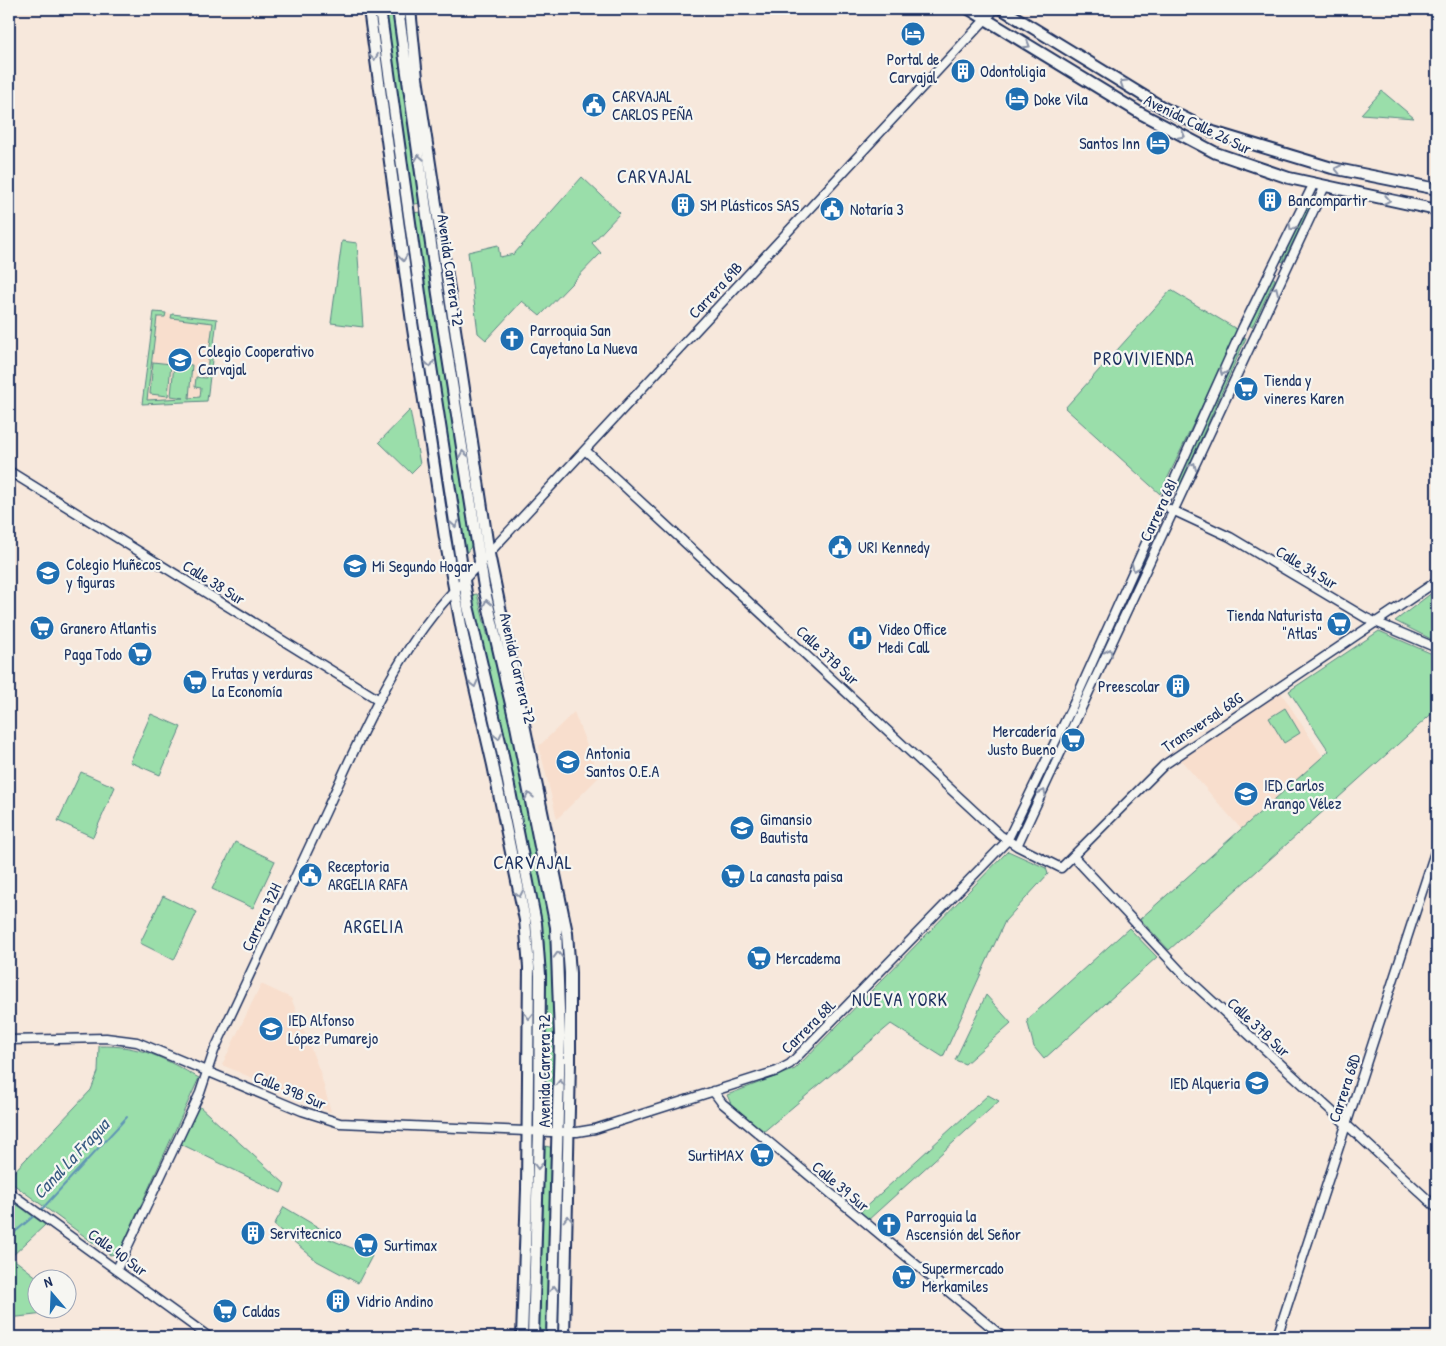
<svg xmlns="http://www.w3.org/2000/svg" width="1446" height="1346" font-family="'Patrick Hand',sans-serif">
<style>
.built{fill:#f8decd}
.green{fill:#9adeaa;stroke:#5a8684}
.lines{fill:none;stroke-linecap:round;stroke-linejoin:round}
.stream{stroke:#6196b5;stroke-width:2}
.tertiary-casing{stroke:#1b2f5e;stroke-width:11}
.primary-casing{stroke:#1b2f5e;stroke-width:14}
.trunk-casing{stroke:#1b2f5e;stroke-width:14}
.tertiary{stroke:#f6f6f2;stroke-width:8}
.primary{stroke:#f6f6f2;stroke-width:10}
.trunk{stroke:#f6f6f2;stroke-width:10}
.oneway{stroke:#8892a8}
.labels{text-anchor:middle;stroke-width:4.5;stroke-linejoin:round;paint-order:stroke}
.poi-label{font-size:16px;fill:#1b2f5e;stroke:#f6f6f2;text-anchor:start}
.street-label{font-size:16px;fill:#1b2f5e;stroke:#f6f6f2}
.neighbourhood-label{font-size:18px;letter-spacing:1px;fill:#1b2f5e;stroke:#f6f6f2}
.water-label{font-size:18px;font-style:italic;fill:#385a82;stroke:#f6f6f2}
.quarter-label{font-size:19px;letter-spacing:1px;fill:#1b2f5e;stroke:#f6f6f2}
</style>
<rect width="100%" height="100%" fill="#f7e8dc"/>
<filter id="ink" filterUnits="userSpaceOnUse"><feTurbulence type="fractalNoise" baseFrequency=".02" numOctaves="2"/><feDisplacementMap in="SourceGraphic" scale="10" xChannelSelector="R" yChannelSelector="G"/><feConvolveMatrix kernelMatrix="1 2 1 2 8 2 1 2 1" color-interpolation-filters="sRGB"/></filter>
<g filter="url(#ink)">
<path class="built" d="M154 312 217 319 207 401 142 404Z
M47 562 58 570 48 586 39 575Z
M1280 691 1323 757 1241 829 1179 758Z
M574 712 599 777 557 819 539 746Z
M261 984 291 998 320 1072 331 1112 222 1065Z"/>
<path class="green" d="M383 9H394L421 203 409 205Z
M1382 91 1414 118 1361 114Z
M582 177 620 213 592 243 601 253 540 316 522 301 486 340 478 333 468 252 498 245 500 257 514 254Z
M1308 202 1312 203 1283 262 1279 260Z
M422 212 472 545 467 552 463 550 411 213Z
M342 241 357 243 363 327 331 323Z
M1272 277 1275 279 1252 327 1249 325Z
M1171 290 1238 330 1160 494 1065 408Z
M154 312 166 313 165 317H157L147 400 184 398 171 396 174 364 192 365 189 398 200 397 201 388 195 387 196 377 206 378 213 323 171 318 172 314 217 319 207 401 142 404Z
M1243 337 1246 338 1178 490 1174 489Z
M153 362 171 364 168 396 150 394Z
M410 410 420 464 411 473 379 442Z
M1437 589V642L1395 621Z
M477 594 488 637 494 647 517 745 553 926 555 1124H545L544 942 521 830 508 748 471 595Z
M1379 631 1437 656V709L1169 950 1140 919 1329 751 1289 691Z
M1285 708 1300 733 1284 743 1269 718Z
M151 714 181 727 160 775 130 762Z
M81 772 115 787 93 837 58 821Z
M235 842 275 861 253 908 212 889Z
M1008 851 1046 868 1048 874 1005 921 943 1057 891 1024 762 1133 731 1104 727 1095 795 1069Z
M163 896 197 912 174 960 140 943Z
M1129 928 1157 957 1044 1059 1034 1047 1027 1020Z
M986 995 1011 1023 965 1064 955 1060Z
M99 1046C141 1045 163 1058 199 1078L119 1253 110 1255 9 1181V1177L91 1090 98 1072Z
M988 1095 999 1101 867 1221 859 1213Z
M199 1106 285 1184 281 1193 181 1144Z
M545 1146 554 1148 548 1337H539Z
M9 1199 45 1225 11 1257 38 1278V1308L62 1309V1312L9 1318Z
M284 1207 321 1229 319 1235 372 1256 358 1283 317 1261 274 1225Z"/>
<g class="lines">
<path class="stream" d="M41 1210 127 1117
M9 1237 35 1215"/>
<defs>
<path id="tertiary" d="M585 450 1000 835 1017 846 1061 868 1164 765 1437 581
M9 471 379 700
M1170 509 1230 537 1366 618 1437 648
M1017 846 1325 186
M1073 856 1183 974 1437 1208
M9 1040 106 1038 137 1042 302 1111 340 1123 550 1132H577L595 1129 777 1071 790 1064 1007 841 1074 703 1243 327 1314 183
M713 1091 722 1103 1003 1337
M9 1192 209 1337
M117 1269 200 1093 214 1051C251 971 288 891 326 811 361 736 393 658 449 596L995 9
M1277 1337 1437 846"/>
<path id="primary" d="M969 9 1140 113 1216 153 1289 178 1437 210
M1002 9 1162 107 1213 132 1332 168 1437 189"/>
<path id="trunk" d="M369 9 412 322 445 538 463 636 493 765 525 920 529 967 527 1189 522 1337
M380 9 423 315 468 606 501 746 536 923 540 975 539 1131 533 1337
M398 9 438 294 484 587 516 726 556 927 560 1036 552 1337
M410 9 417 78 489 554 567 933 570 973V1062L564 1337"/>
</defs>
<use href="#tertiary" class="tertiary-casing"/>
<use href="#primary" class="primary-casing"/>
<use href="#trunk" class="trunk-casing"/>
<use href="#tertiary" class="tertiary"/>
<use href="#primary" class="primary"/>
<use href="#trunk" class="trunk"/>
</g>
<defs><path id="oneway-chevron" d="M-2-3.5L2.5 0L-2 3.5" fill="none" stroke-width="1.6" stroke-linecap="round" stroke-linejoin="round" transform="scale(1.25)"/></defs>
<g class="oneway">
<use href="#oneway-chevron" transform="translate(1027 45) rotate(31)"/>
<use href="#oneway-chevron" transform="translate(374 57) rotate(82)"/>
<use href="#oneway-chevron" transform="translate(1123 83) rotate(-148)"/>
<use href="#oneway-chevron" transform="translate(1182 135) rotate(28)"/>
<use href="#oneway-chevron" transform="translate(419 158) rotate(-99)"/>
<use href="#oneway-chevron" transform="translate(1338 169) rotate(-168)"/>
<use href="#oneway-chevron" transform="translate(1387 200) rotate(11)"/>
<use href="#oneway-chevron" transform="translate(1292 227) rotate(117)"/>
<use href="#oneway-chevron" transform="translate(403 258) rotate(82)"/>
<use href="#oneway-chevron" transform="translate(1275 290) rotate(-65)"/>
<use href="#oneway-chevron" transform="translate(430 364) rotate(81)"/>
<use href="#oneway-chevron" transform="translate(1223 372) rotate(114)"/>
<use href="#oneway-chevron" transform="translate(463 454) rotate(-99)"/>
<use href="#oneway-chevron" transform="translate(1193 466) rotate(-65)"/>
<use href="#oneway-chevron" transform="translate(455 524) rotate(81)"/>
<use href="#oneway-chevron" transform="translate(1135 568) rotate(115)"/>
<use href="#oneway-chevron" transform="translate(487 603) rotate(-103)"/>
<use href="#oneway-chevron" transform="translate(1109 652) rotate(-66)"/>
<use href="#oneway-chevron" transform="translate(474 684) rotate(76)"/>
<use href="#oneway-chevron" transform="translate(498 736) rotate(77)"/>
<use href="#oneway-chevron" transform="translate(1043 793) rotate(-65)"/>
<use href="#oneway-chevron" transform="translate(529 796) rotate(-101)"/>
<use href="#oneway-chevron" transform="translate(519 894) rotate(79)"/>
<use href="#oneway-chevron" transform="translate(558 955) rotate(-92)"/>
<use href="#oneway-chevron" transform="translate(529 1016) rotate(90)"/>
<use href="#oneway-chevron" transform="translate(560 1083) rotate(-89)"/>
<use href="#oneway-chevron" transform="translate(538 1166) rotate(91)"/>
<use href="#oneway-chevron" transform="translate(568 1219) rotate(-90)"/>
<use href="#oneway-chevron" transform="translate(554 1289) rotate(-88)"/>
</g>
</g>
<defs>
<symbol id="hotel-disc" viewBox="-11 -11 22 22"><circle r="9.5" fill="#1f6fb2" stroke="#f6f6f2"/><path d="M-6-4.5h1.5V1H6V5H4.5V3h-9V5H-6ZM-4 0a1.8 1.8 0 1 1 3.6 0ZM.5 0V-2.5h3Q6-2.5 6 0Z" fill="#fff"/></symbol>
<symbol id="building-disc" viewBox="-11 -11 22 22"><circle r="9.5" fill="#1f6fb2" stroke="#f6f6f2"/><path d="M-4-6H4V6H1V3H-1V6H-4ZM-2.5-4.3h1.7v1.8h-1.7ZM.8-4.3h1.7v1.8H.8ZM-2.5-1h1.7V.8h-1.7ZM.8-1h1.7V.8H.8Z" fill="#fff"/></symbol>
<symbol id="civic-disc" viewBox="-11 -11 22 22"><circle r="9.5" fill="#1f6fb2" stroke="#f6f6f2"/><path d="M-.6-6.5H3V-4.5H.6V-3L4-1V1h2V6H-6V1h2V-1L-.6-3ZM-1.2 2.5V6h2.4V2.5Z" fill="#fff"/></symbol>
<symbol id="church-disc" viewBox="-11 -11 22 22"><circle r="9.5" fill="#1f6fb2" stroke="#f6f6f2"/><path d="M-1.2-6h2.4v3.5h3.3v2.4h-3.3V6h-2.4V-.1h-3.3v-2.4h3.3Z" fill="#fff"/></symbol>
<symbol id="school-disc" viewBox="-11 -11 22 22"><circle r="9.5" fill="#1f6fb2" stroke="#f6f6f2"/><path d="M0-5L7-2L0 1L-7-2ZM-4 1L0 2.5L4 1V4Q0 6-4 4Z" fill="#fff"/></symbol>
<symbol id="supermarket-disc" viewBox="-11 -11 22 22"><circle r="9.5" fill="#1f6fb2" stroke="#f6f6f2"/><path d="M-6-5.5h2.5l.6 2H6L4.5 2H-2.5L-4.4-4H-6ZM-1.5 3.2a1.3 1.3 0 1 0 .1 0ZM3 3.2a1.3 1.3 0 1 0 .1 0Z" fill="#fff"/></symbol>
<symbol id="hospital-disc" viewBox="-11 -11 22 22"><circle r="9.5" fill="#1f6fb2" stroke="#f6f6f2"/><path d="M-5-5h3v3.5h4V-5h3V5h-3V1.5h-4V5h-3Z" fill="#fff"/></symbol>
</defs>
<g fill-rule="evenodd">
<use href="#hotel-disc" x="899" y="20" width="28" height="28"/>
<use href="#building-disc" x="949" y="57" width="28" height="28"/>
<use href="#hotel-disc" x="1003" y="85" width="28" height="28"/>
<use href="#civic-disc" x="580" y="91" width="28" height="28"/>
<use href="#hotel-disc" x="1144" y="129" width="28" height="28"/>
<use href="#building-disc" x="1256" y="186" width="28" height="28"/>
<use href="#building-disc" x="669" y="191" width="28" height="28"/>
<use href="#civic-disc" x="818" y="195" width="28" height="28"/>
<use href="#church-disc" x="498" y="325" width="28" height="28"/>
<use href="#school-disc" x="166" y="346" width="28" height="28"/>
<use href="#supermarket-disc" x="1232" y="375" width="28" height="28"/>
<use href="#civic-disc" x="826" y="533" width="28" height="28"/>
<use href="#school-disc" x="341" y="552" width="28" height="28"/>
<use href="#school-disc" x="34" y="559" width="28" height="28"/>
<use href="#supermarket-disc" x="1325" y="610" width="28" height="28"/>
<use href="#supermarket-disc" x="28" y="614" width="28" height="28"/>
<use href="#hospital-disc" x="846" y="624" width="28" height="28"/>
<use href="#supermarket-disc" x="126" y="640" width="28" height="28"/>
<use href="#supermarket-disc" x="181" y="668" width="28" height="28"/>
<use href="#building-disc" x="1164" y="672" width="28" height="28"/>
<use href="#supermarket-disc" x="1059" y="726" width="28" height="28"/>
<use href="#school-disc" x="554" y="748" width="28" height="28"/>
<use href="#school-disc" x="1232" y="780" width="28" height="28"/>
<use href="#school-disc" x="728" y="814" width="28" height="28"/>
<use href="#civic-disc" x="296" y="861" width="28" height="28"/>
<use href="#supermarket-disc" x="719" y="862" width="28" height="28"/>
<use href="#supermarket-disc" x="745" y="944" width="28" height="28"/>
<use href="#school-disc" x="257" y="1015" width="28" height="28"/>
<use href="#school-disc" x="1243" y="1069" width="28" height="28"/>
<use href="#supermarket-disc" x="748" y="1141" width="28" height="28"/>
<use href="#church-disc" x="875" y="1211" width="28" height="28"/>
<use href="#building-disc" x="239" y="1219" width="28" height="28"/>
<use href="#supermarket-disc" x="352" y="1231" width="28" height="28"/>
<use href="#supermarket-disc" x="890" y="1263" width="28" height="28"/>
<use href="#building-disc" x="324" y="1287" width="28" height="28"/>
<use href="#supermarket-disc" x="211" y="1297" width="28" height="28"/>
</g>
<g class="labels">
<g class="poi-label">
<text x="913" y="65" text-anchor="middle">Portal de<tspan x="913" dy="18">Carvajal</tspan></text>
<text x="980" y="77">Odontoligia</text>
<text x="612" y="102">CARVAJAL<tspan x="612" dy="18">CARLOS PEÑA</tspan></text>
<text x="1034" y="105">Doke Vila</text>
<text x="1140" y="149" text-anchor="end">Santos Inn</text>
<text x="1288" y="206">Bancompartir</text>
<text x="700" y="211">SM Plásticos SAS</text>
<text x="850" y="215">Notaría 3</text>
<text x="530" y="336">Parroquia San<tspan x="530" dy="18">Cayetano La Nueva</tspan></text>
<text x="198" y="357">Colegio Cooperativo<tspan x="198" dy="18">Carvajal</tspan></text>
<text x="1264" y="386">Tienda y<tspan x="1264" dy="18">vineres Karen</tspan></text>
<text x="858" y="553">URI Kennedy</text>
<text x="66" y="570">Colegio Muñecos<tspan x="66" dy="18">y figuras</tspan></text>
<text x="372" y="572">Mi Segundo Hogar</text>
<text x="1322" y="621" text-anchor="end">Tienda Naturista<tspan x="1322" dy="18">"Atlas"</tspan></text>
<text x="60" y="634">Granero Atlantis</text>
<text x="878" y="635">Video Office<tspan x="878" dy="18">Medi Call</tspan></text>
<text x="122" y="660" text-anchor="end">Paga Todo</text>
<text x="212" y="679">Frutas y verduras<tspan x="212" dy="18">La Economía</tspan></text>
<text x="1160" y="692" text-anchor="end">Preescolar</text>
<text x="1056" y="737" text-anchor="end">Mercadería<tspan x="1056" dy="18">Justo Bueno</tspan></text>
<text x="586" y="759">Antonia<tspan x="586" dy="18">Santos O.E.A</tspan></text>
<text x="1264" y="791">IED Carlos<tspan x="1264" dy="18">Arango Vélez</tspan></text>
<text x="760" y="825">Gimansio<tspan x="760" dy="18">Bautista</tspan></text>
<text x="328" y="872">Receptoria<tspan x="328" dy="18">ARGELIA RAFA</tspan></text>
<text x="750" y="882">La canasta paisa</text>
<text x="776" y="964">Mercadema</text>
<text x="288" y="1026">IED Alfonso<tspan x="288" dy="18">López Pumarejo</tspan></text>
<text x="1240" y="1089" text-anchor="end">IED Alqueria</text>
<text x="744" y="1161" text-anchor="end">SurtiMAX</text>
<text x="906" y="1222">Parroguia la<tspan x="906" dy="18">Ascensión del Señor</tspan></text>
<text x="270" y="1239">Servitecnico</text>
<text x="384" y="1251">Surtimax</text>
<text x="922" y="1274">Supermercado<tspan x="922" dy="18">Merkamiles</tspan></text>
<text x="356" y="1307">Vidrio Andino</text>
<text x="242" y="1317">Caldas</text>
</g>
<g class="street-label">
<text transform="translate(1198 124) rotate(26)" y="6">Avenida Calle 26 Sur</text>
<text transform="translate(451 270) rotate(82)" y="6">Avenida Carrera 72</text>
<text transform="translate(715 290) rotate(-47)" y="6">Carrera 69B</text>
<text transform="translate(1158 510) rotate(-65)" y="6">Carrera 68I</text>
<text transform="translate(1307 567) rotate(31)" y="6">Calle 34 Sur</text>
<text transform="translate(214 582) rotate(32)" y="6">Calle 38 Sur</text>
<text transform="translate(828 655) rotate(43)" y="6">Calle 37B Sur</text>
<text transform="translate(518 668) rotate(77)" y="6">Avenida Carrera 72</text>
<text transform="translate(1202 722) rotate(-34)" y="6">Transversal 68G</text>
<text transform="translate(261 917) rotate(-65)" y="6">Carrera 72H</text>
<text transform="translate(808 1026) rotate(-45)" y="6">Carrera 68L</text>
<text transform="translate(1259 1027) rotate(43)" y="6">Calle 37B Sur</text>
<text transform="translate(544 1071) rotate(-90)" y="6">Avenida Carrera 72</text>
<text transform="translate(1344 1088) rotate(-72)" y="6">Carrera 68D</text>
<text transform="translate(290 1090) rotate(22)" y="6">Calle 39B Sur</text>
<text transform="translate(841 1186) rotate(40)" y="6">Calle 39 Sur</text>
<text transform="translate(118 1252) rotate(36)" y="6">Calle 40 Sur</text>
</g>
<g class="neighbourhood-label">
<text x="655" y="183">CARVAJAL</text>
<text x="1144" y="365">PROVIVIENDA</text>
<text x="374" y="933">ARGELIA</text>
<text x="900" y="1006">NUEVA YORK</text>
</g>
<g class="water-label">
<text transform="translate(71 1159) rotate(-47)" y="6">Canal La Fragua</text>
</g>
<g class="quarter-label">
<text x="533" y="869">CARVAJAL</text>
</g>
</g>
<rect width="1446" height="1346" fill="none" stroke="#f6f6f2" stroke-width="30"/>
<rect x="15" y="15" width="1416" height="1316" fill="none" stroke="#1b2f5e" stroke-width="2" filter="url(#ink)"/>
<g transform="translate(52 1294) rotate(341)"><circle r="24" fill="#f6f6f2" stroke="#9ea6b7"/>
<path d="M0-4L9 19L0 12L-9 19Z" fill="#1f6fb2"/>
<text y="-8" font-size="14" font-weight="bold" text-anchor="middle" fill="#1b2f5e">N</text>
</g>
</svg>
